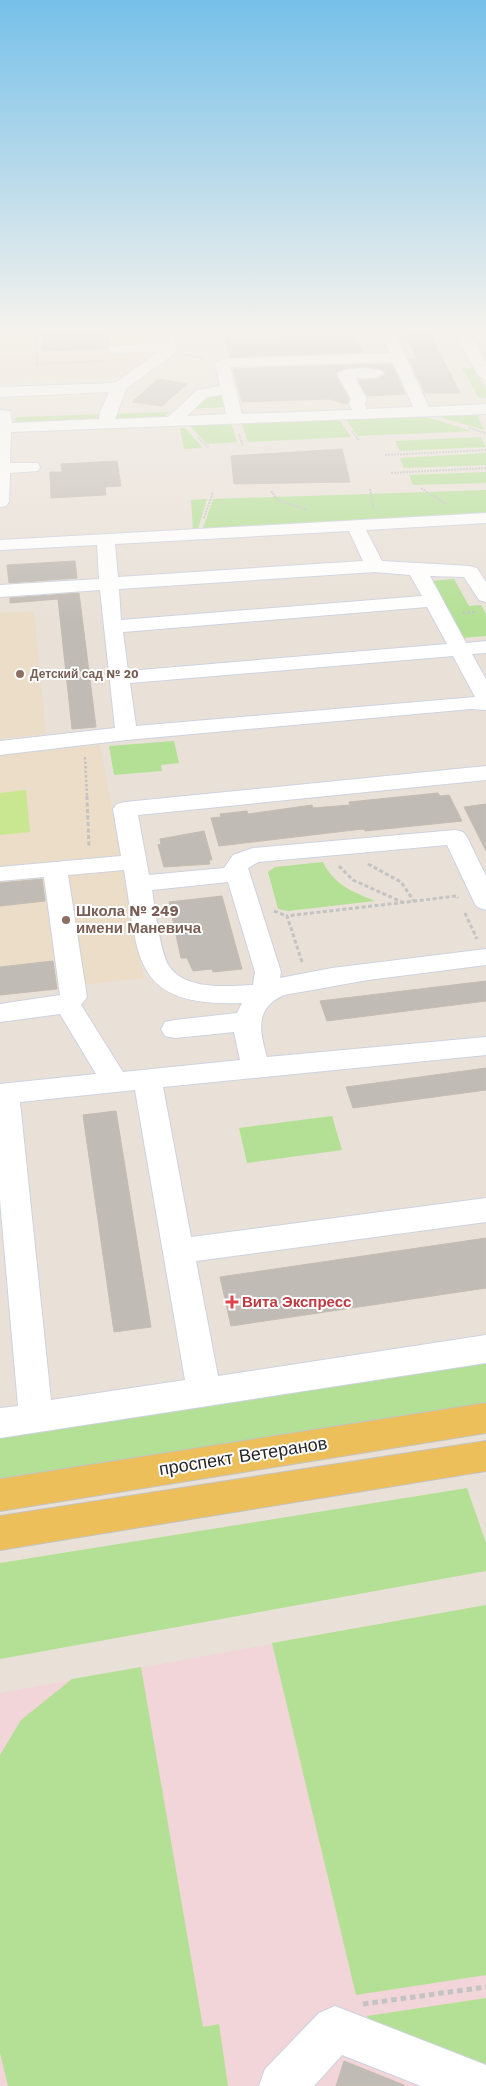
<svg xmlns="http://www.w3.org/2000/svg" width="486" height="2086" font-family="'Work Sans',sans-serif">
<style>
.education{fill:#ebddc7}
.medical{fill:#f1d5d8}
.green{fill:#b4e095}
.pitch{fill:#c9e790}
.building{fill:#c1bbb5;stroke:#c4bcb2}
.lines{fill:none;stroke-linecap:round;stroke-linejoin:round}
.minor-casing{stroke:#cdd2e0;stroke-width:2}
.major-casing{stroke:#c3c3c3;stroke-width:2}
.path-far3{stroke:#c3c3c3;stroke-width:2;stroke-dasharray:2 1;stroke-linecap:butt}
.path-far2{stroke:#c3c3c3;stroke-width:2.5;stroke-dasharray:2.5 2;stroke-linecap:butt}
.path-far1{stroke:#c3c3c3;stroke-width:3;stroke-dasharray:4 2.5;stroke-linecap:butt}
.path{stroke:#c3c3c3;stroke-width:5;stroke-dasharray:5.5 4;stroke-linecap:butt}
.minor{fill:#fff;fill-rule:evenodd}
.major{fill:#edbf5a;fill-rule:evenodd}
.education-dot{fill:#8d6e63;stroke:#fff;stroke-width:2}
.health-dot{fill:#e0444e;stroke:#fff;stroke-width:2}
.labels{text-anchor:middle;stroke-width:4;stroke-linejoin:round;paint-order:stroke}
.far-education-label{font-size:12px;font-weight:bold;fill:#785e54;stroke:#fff;text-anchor:start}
.education-label{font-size:15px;font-weight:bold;fill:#785e54;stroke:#fff;text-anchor:start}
.health-label{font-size:15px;font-weight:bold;fill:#be3a42;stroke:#fff;text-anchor:start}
.near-street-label{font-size:18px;fill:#272727;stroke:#fff}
</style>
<rect width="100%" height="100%" fill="#e9e1d8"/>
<path class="education" d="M0 330H158L162 351 122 377 0 382Z
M34 611 46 734 0 739V613Z
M100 745 144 978 0 995V755Z"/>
<path class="medical" d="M486 1605V2086H0V1693Z"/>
<path class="green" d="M462 368H474L486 389V398H479Z
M221 392 225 407 188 409 204 394Z
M475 411 484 430 426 413Z
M169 412 163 418 114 419 111 414Z
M102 414 101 419 15 423 14 419 19 417Z
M417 414 472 431 358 436 344 417Z
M337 417 351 437 248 442 241 421Z
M231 422 237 442 207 444 188 424Z
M180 428H185L203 448 184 449Z
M481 437 486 447 400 451 395 441Z
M486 453V465L404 468 400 458Z
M486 472V483L413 485 409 475Z
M486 490V514L202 531 213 499Z
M207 499 198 529H193L191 500Z
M454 579 469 606 481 605 486 614V636L462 638 431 581Z
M174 741 179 763 161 765 162 771 114 775 109 746Z
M323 862C334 885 353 892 375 901L288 911 278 909 268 872 275 867Z
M332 1116 342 1150 247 1163 239 1128Z
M486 1362V1403L0 1480V1437Z
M467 1488 486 1543V1571L0 1659V1563Z
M486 1605V1975L356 1995 272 1643Z
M141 1667 203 2027 219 2024 228 2086H8L0 2053V1755L21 1720 72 1679Z
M486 1998V2073L372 2029 367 2016Z"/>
<path class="pitch" d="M26 790 30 832 0 835V793Z"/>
<path class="building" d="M108 330 110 345 107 349 42 351 41 332Z
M403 330H428L460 393H425L409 359H417Z
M355 334 363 352 230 357 225 339Z
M392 364 405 394 367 396 358 380 378 379 385 375V371L369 367 346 368 335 374 349 399 347 404 329 399 242 402 233 369Z
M158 379 187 384 162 406 132 402Z
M342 449 350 482 234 484 231 456Z
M117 461 121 486 105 487 106 495 51 498 50 472H62L61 464Z
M75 561 77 578 9 583 7 565Z
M79 593 96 727 72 729 58 599 10 603V598Z
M438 793 440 796 449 795 462 821 365 831 364 829 354 830 219 846 211 818 221 817 220 814 247 811 248 814 312 805 313 808 350 805 349 802Z
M486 804V851L464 807Z
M204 831 212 860H209L210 864 164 867 158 845 161 844 160 839Z
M42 879 45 901 0 906V883Z
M222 896 242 969 213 972 212 969 193 971 187 958H181L169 902Z
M53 961 57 989 0 995V967Z
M486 981V1001L327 1021 320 1001Z
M486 1068V1090L353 1108 346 1087Z
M116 1111 151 1327 114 1332 83 1115Z
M486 1238V1288L231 1326 220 1277Z
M344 2061 404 2085V2086H336Z"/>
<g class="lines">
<defs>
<path id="minor" d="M158 330H276L269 334 174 337 177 350 175 353 126 389 115 419 168 417 197 390 220 386 215 363 222 359 389 353 379 330H393L429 407 486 404V414L11 432 10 463H38L40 467 38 471 10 473 9 502 6 506 0 507V410L10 411 12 423 99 419 100 412 109 392 0 397V387L115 383 159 352 116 353 111 352 109 349 111 346 161 343ZM393 362 413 407 367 409 365 404 367 399 355 378 377 377 384 373C379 366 343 367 337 374L351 399 349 404 352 410 242 414 230 367ZM222 395 226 414 187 416 207 397Z
M453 330H467L486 362V380L478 375Z
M486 513V523L366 530 382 561 470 566 477 568 486 582V602L479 600 464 577 430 576 466 643 486 641V653L472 654 486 679V710L471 709 126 740 0 755V741L115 728 100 590 0 597V585L99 579 97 545 0 550V540ZM349 531 363 561 118 577 115 544ZM375 572 410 575 422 596 121 620 119 589ZM427 607 447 644 128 671 123 632ZM453 656 475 697 136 726 130 683Z
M486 766V780L138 815 149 875 224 868 233 855 253 848 455 830 463 832 467 837 486 876V910L477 907 474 902 447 845 258 862 248 868 281 972 280 978 332 968 486 949V965L368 980 284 995C255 1008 259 1030 267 1057L486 1037V1055L163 1087 191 1237 486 1198V1222L196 1261 218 1376 486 1335V1363L0 1438V1408L18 1406 0 1200V1084L96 1074 60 1014 0 1022V1004L60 995 44 877 0 881V867L121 856 113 809 117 804 125 802ZM124 870C139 958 131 1007 242 1003L237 1013 175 1020 165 1022 161 1029 165 1036 175 1038 234 1032 240 1060 123 1072 81 1005 87 997 68 875ZM228 882 255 972 253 985C227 986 186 991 169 966 160 953 155 907 152 890ZM135 1090 185 1380 51 1400 20 1102Z
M335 2006 486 2065V2086H421L342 2055 314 2086H259L265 2069 319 2013Z"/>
<path id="major" d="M486 1403V1433L0 1511V1479Z
M486 1441V1471L0 1550V1516Z"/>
</defs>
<use href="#minor" class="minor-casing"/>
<use href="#major" class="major-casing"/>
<path class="path-far3" d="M95 330 36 332 37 364 106 361
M186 354 205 359
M469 428 485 433
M352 431 359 440
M239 434 243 446
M198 438 209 448
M385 455 486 450
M391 473 486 468
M421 488 446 504
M370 489 374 509
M271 491 278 500 307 510
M204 518 213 492"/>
<path class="path-far2" d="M463 613 477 612
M85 757 87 797"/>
<path class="path-far1" d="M87 796 89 848
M368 864 401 882 414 901
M339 866 353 880 402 902
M274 911 287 916
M465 913 477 939
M302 962 287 916 457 896 458 898"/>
<path class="path" d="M363 2004 486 1987"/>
<use href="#minor" class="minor"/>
<use href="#major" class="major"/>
</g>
<linearGradient id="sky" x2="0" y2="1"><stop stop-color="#76c0e9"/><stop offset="0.53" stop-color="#f5f2ed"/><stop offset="1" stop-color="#f5f2ed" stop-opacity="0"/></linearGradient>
<rect width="486" height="622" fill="url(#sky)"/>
<g class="education-dot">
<circle cx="20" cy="674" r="5"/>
<circle cx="66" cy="920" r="5"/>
</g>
<path class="health-dot" d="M229.5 1294.5h5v5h5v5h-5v5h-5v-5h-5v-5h5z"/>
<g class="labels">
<g class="far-education-label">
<text x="30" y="678">Детский сад № 20</text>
</g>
<g class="education-label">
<text x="76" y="916">Школа № 249<tspan x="76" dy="17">имени Маневича</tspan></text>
</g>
<g class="health-label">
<text x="242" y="1307">Вита Экспресс</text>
</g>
<g class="near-street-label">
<text transform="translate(243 1456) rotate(-9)" y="6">проспект Ветеранов</text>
</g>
</g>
</svg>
